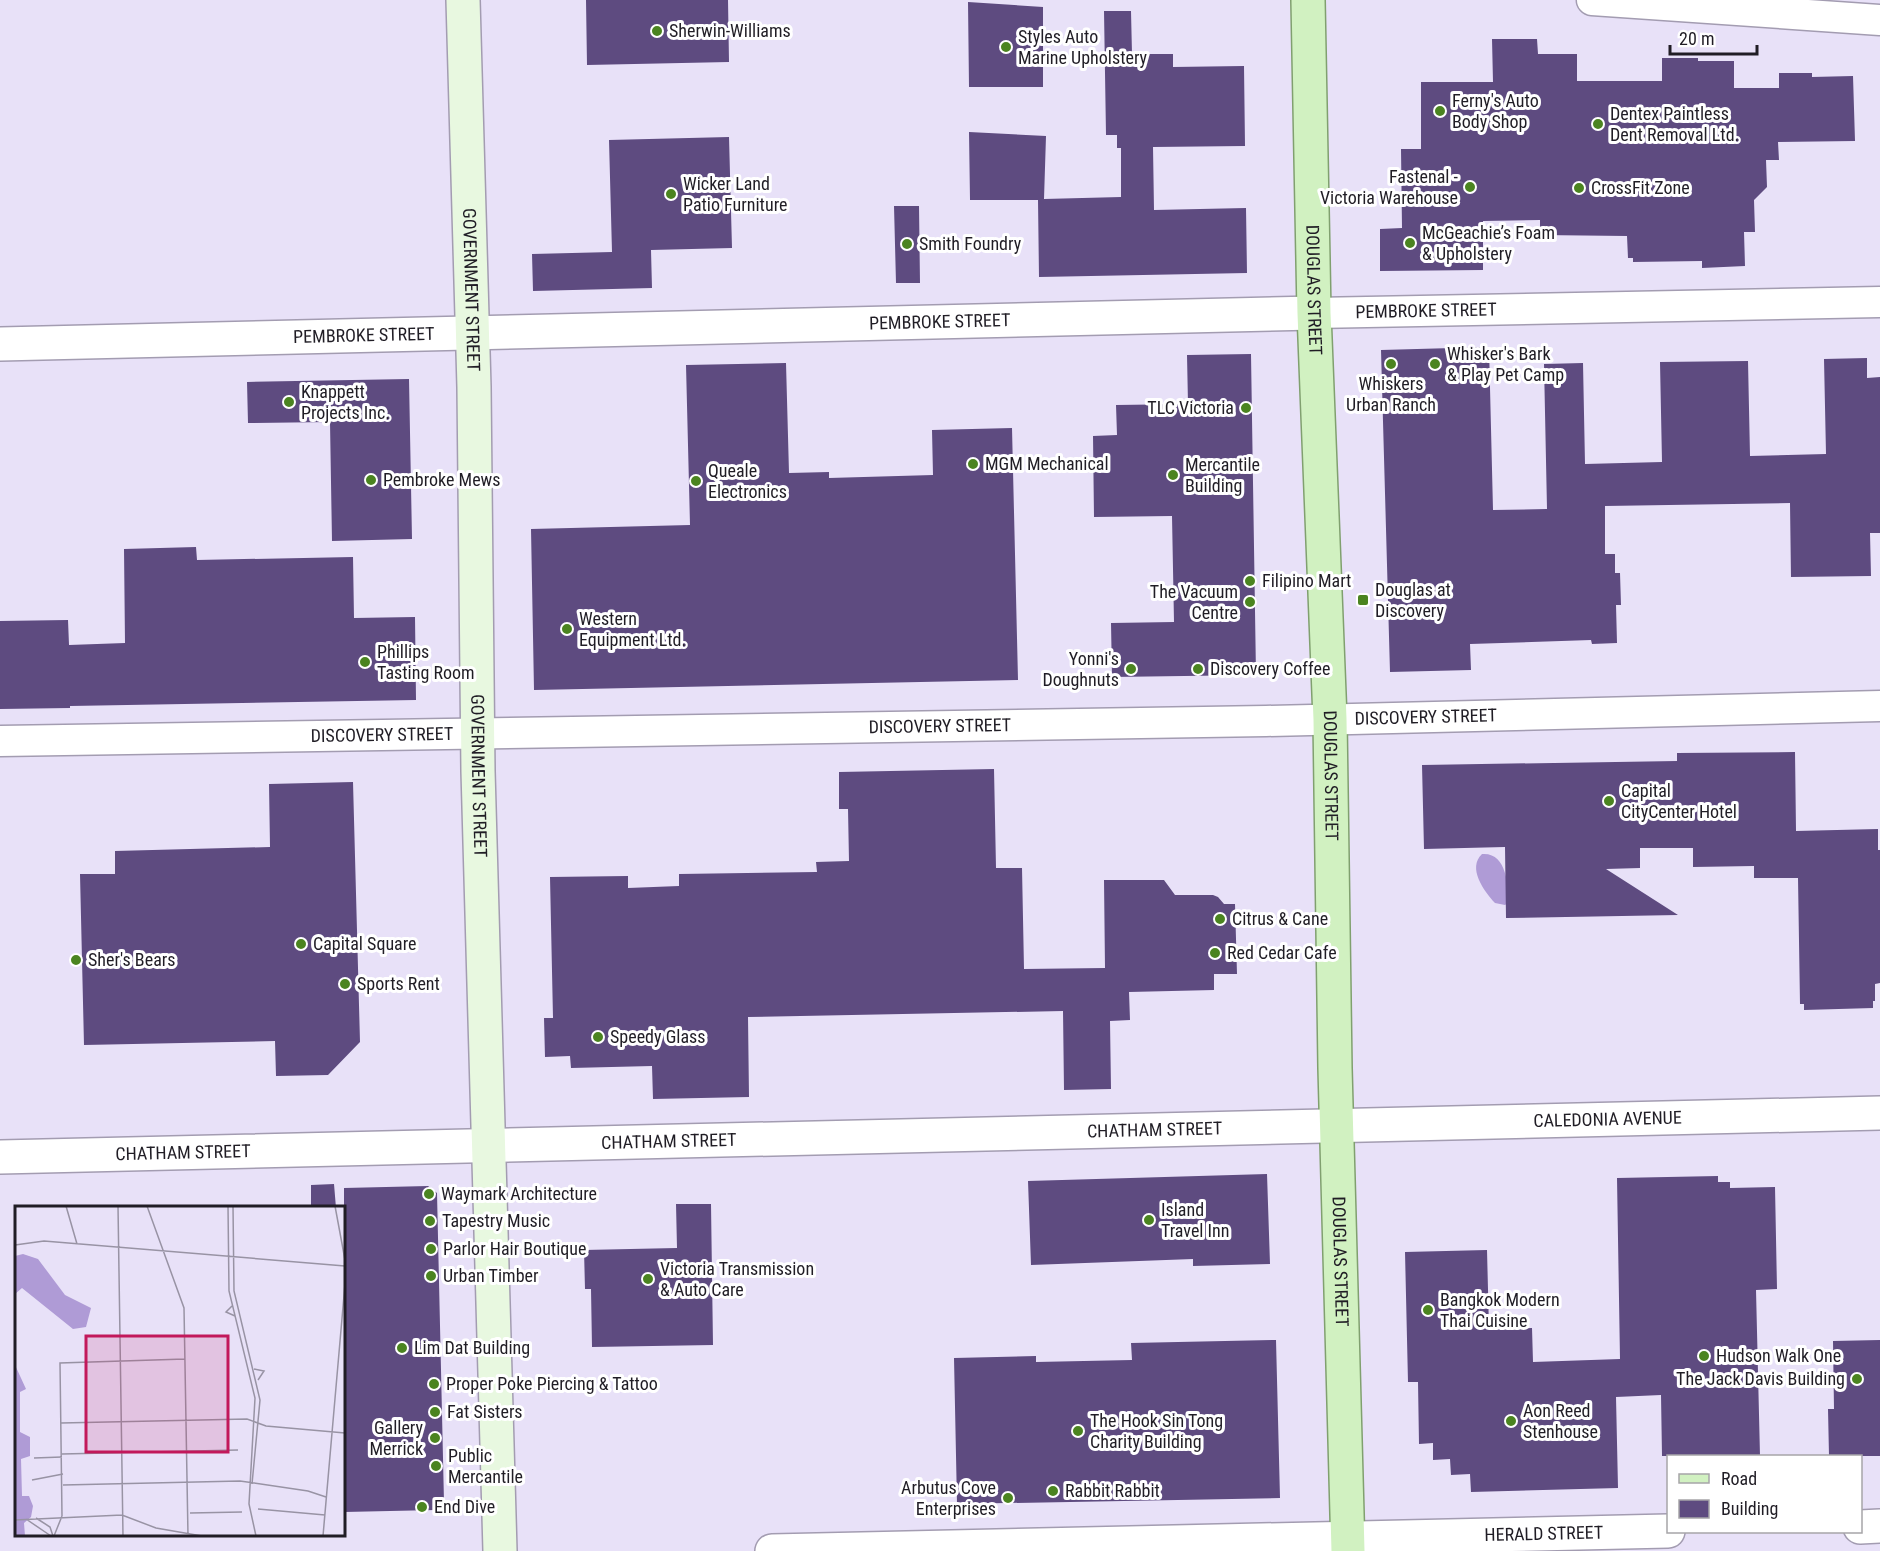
<svg xmlns="http://www.w3.org/2000/svg" width="1880" height="1551" font-family="'Roboto Condensed',sans-serif">
<style>
.water{fill:#af9bd6}
.building{fill:#5e4b80}
.lines{fill:none;stroke-linecap:round;stroke-linejoin:round}
.minor-casing{stroke:#a39cb1;stroke-width:33}
.tertiary-casing{stroke:#a39cb1;stroke-width:36}
.secondary-casing{stroke:#a39cb1;stroke-width:36}
.primary-casing{stroke:#80a06f;stroke-width:36}
.minor{stroke:#fff;stroke-width:30}
.tertiary{stroke:#fff;stroke-width:33}
.secondary{stroke:#e8f8e0;stroke-width:33}
.primary{stroke:#d1f1c1;stroke-width:33}
.poi-dot{fill:#4b8420;stroke:#fff;stroke-width:2}
.labels{text-anchor:middle;stroke-width:6;stroke-linejoin:round;paint-order:stroke}
.poi-label{font-size:18px;fill:#201d25;stroke:#fff;text-anchor:start}
.street-label{font-size:18px;fill:#201d25;stroke:#fff}
.inset-road{fill:none;stroke:#9893a4;stroke-width:1.5}
.view{fill:#c2185b;fill-opacity:0.15;stroke:#c2185b;stroke-width:3}
.inset-edge{fill:none;stroke:#201d25;stroke-width:3}
</style>
<rect width="100%" height="100%" fill="#e8e1f8"/>
<path class="water" d="M1482 854C1507 852 1508 886 1509 902L1505 905 1495 903C1484 891 1467 868 1482 854Z"/>
<path class="building" d="M586 0H728L729 62 587 65Z
M968 2 1043 7V87H969Z
M1104 11H1131L1132 54H1173V67L1244 66 1245 146 1153 147 1154 210 1246 208 1247 273 1039 277 1038 200H970L969 132 1046 136 1044 199 1121 197V148H1117V135H1106Z
M1492 39H1537L1538 54H1577V81H1662V58H1698V61H1734V88H1779V73H1812V77L1853 76 1855 141 1778 142 1779 160H1766L1767 187 1754 200 1755 232H1744L1745 266 1702 268V261L1633 262V258H1628L1627 236 1540 235V220L1483 221V270L1380 271V229L1402 228 1401 149H1421V82H1493Z
M729 137 732 248 651 250 652 288 533 291 532 254 612 252 609 140Z
M894 206H919L920 283H896Z
M1489 347 1493 510 1547 509 1544 364 1583 363 1585 464 1662 462 1660 362 1748 361 1750 456 1826 454 1824 359 1867 358V378L1880 377V533H1870L1871 576 1791 577 1790 503 1605 506V554H1615V573H1620L1621 605H1616L1617 643 1592 644 1591 640 1470 644 1471 670 1390 672 1381 350Z
M1251 354 1256 675 1112 677 1111 623 1174 622 1172 516 1094 517 1093 436 1117 435 1116 405 1188 404 1187 355Z
M786 363 789 473 829 472V478L933 475 932 430 1012 428 1018 680 534 690 531 529 690 525 686 365Z
M409 379 412 539 332 541 330 422 248 423 247 382Z
M196 547 197 560 353 557 354 618 415 617 416 700 70 706V708L0 709V621L68 620 69 645 125 643 124 549Z
M1795 752 1796 831 1878 829V850H1880V983L1875 984V1001H1873V1008L1804 1010V1004H1800L1798 878H1754V866L1693 867V848H1640V868L1606 869 1678 915 1506 918 1505 847 1424 849 1422 765 1677 761V753Z
M994 769 996 868H1022L1024 969 1105 968 1104 880H1164L1175 895H1213L1218 897 1224 904H1235L1237 974H1214V990L1129 992 1130 1020 1110 1021 1111 1089 1064 1090 1063 1011 748 1017 749 1097 653 1099 652 1066 571 1068 570 1056 545 1057 544 1018H553L550 877 628 876V888L679 886V874L817 872 816 862 849 861 848 809H839V772Z
M353 782 360 1042 328 1075 276 1076 275 1041 84 1045 80 874H115V851L270 847 269 784Z
M1267 1174 1270 1264 1193 1266V1259L1031 1265 1028 1181Z
M1718 1176V1182H1730V1188L1775 1187 1777 1289 1756 1290 1760 1456H1662L1661 1395 1616 1397 1618 1488 1471 1492 1470 1474 1451 1475 1450 1459 1433 1460V1443L1419 1444 1418 1382H1408L1405 1252 1487 1250 1489 1329 1532 1328 1533 1362 1620 1359 1617 1178Z
M334 1184 336 1208H311V1185Z
M428 1186 437 1193 444 1502 436 1510 344 1512V1188Z
M676 1204H711L713 1345 592 1347 591 1289H585L584 1250 677 1248Z
M1276 1340 1280 1498 957 1504 954 1358 1036 1356V1362L1132 1360 1131 1343Z
M1880 1340V1456H1829L1828 1409H1834L1833 1341Z"/>
<g class="lines">
<defs>
<g id="minor">
<path d="M1592 0 1880 20"/>
<path id="s1" d="M1314 313 1880 302"/>
<path id="s2" d="M0 741 1266 721 1880 706"/>
</g>
<g id="tertiary">
<path id="s3" d="M0 344 1314 313"/>
<path id="s4" d="M0 1157 1880 1113"/>
<path d="M1860 1527 1880 1526"/>
<path id="s5" d="M772 1551 1668 1531"/>
</g>
<g id="secondary">
<path id="s6" d="M463 0 474 387 478 771 500 1551"/>
</g>
<g id="primary">
<path id="s7" d="M1308 0 1314 313 1330 719 1335 1068 1348 1551"/>
</g>
</defs>
<use href="#minor" class="minor-casing"/>
<use href="#tertiary" class="tertiary-casing"/>
<use href="#secondary" class="secondary-casing"/>
<use href="#primary" class="primary-casing"/>
<use href="#minor" class="minor"/>
<use href="#tertiary" class="tertiary"/>
<use href="#secondary" class="secondary"/>
<use href="#primary" class="primary"/>
</g>
<g class="poi-dot">
<circle cx="657" cy="31" r="6"/>
<circle cx="1006" cy="47" r="6"/>
<circle cx="1440" cy="111" r="6"/>
<circle cx="1598" cy="124" r="6"/>
<circle cx="1470" cy="187" r="6"/>
<circle cx="1579" cy="188" r="6"/>
<circle cx="671" cy="194" r="6"/>
<circle cx="1410" cy="243" r="6"/>
<circle cx="907" cy="244" r="6"/>
<circle cx="1391" cy="364" r="6"/>
<circle cx="1435" cy="364" r="6"/>
<circle cx="289" cy="402" r="6"/>
<circle cx="1246" cy="408" r="6"/>
<circle cx="973" cy="464" r="6"/>
<circle cx="1173" cy="475" r="6"/>
<circle cx="371" cy="480" r="6"/>
<circle cx="696" cy="481" r="6"/>
<circle cx="1250" cy="581" r="6"/>
<rect x="1357" y="594" width="12" height="12" rx="3"/>
<circle cx="1250" cy="602" r="6"/>
<circle cx="567" cy="629" r="6"/>
<circle cx="365" cy="662" r="6"/>
<circle cx="1131" cy="669" r="6"/>
<circle cx="1198" cy="669" r="6"/>
<circle cx="1609" cy="801" r="6"/>
<circle cx="1220" cy="919" r="6"/>
<circle cx="301" cy="944" r="6"/>
<circle cx="1215" cy="953" r="6"/>
<circle cx="76" cy="960" r="6"/>
<circle cx="345" cy="984" r="6"/>
<circle cx="598" cy="1037" r="6"/>
<circle cx="429" cy="1194" r="6"/>
<circle cx="1149" cy="1220" r="6"/>
<circle cx="430" cy="1221" r="6"/>
<circle cx="431" cy="1249" r="6"/>
<circle cx="431" cy="1276" r="6"/>
<circle cx="648" cy="1279" r="6"/>
<circle cx="1428" cy="1310" r="6"/>
<circle cx="402" cy="1348" r="6"/>
<circle cx="1704" cy="1356" r="6"/>
<circle cx="1857" cy="1379" r="6"/>
<circle cx="434" cy="1384" r="6"/>
<circle cx="435" cy="1412" r="6"/>
<circle cx="1511" cy="1421" r="6"/>
<circle cx="1078" cy="1431" r="6"/>
<circle cx="435" cy="1438" r="6"/>
<circle cx="436" cy="1466" r="6"/>
<circle cx="1053" cy="1491" r="6"/>
<circle cx="1008" cy="1498" r="6"/>
<circle cx="422" cy="1507" r="6"/>
</g>
<g class="labels">
<g class="poi-label">
<text x="669" y="37">Sherwin-Williams</text>
<text x="1018" y="43">Styles Auto<tspan x="1018" dy="21">Marine Upholstery</tspan></text>
<text x="1452" y="107">Ferny's Auto<tspan x="1452" dy="21">Body Shop</tspan></text>
<text x="1610" y="120">Dentex Paintless<tspan x="1610" dy="21">Dent Removal Ltd.</tspan></text>
<text x="1458" y="183" text-anchor="end">Fastenal -<tspan x="1458" dy="21">Victoria Warehouse</tspan></text>
<text x="683" y="190">Wicker Land<tspan x="683" dy="21">Patio Furniture</tspan></text>
<text x="1591" y="194">CrossFit Zone</text>
<text x="1422" y="239">McGeachie’s Foam<tspan x="1422" dy="21">&amp; Upholstery</tspan></text>
<text x="919" y="250">Smith Foundry</text>
<text x="1447" y="360">Whisker's Bark<tspan x="1447" dy="21">&amp; Play Pet Camp</tspan></text>
<text x="1391" y="390" text-anchor="middle">Whiskers<tspan x="1391" dy="21">Urban Ranch</tspan></text>
<text x="301" y="398">Knappett<tspan x="301" dy="21">Projects Inc.</tspan></text>
<text x="1234" y="414" text-anchor="end">TLC Victoria</text>
<text x="985" y="470">MGM Mechanical</text>
<text x="1185" y="471">Mercantile<tspan x="1185" dy="21">Building</tspan></text>
<text x="708" y="477">Queale<tspan x="708" dy="21">Electronics</tspan></text>
<text x="383" y="486">Pembroke Mews</text>
<text x="1262" y="587">Filipino Mart</text>
<text x="1375" y="596">Douglas at<tspan x="1375" dy="21">Discovery</tspan></text>
<text x="1238" y="598" text-anchor="end">The Vacuum<tspan x="1238" dy="21">Centre</tspan></text>
<text x="579" y="625">Western<tspan x="579" dy="21">Equipment Ltd.</tspan></text>
<text x="377" y="658">Phillips<tspan x="377" dy="21">Tasting Room</tspan></text>
<text x="1119" y="665" text-anchor="end">Yonni's<tspan x="1119" dy="21">Doughnuts</tspan></text>
<text x="1210" y="675">Discovery Coffee</text>
<text x="1621" y="797">Capital<tspan x="1621" dy="21">CityCenter Hotel</tspan></text>
<text x="1232" y="925">Citrus &amp; Cane</text>
<text x="313" y="950">Capital Square</text>
<text x="1227" y="959">Red Cedar Cafe</text>
<text x="88" y="966">Sher's Bears</text>
<text x="357" y="990">Sports Rent</text>
<text x="610" y="1043">Speedy Glass</text>
<text x="441" y="1200">Waymark Architecture</text>
<text x="1161" y="1216">Island<tspan x="1161" dy="21">Travel Inn</tspan></text>
<text x="442" y="1227">Tapestry Music</text>
<text x="443" y="1255">Parlor Hair Boutique</text>
<text x="660" y="1275">Victoria Transmission<tspan x="660" dy="21">&amp; Auto Care</tspan></text>
<text x="443" y="1282">Urban Timber</text>
<text x="1440" y="1306">Bangkok Modern<tspan x="1440" dy="21">Thai Cuisine</tspan></text>
<text x="414" y="1354">Lim Dat Building</text>
<text x="1716" y="1362">Hudson Walk One</text>
<text x="1845" y="1385" text-anchor="end">The Jack Davis Building</text>
<text x="446" y="1390">Proper Poke Piercing &amp; Tattoo</text>
<text x="1523" y="1417">Aon Reed<tspan x="1523" dy="21">Stenhouse</tspan></text>
<text x="447" y="1418">Fat Sisters</text>
<text x="1090" y="1427">The Hook Sin Tong<tspan x="1090" dy="21">Charity Building</tspan></text>
<text x="423" y="1434" text-anchor="end">Gallery<tspan x="423" dy="21">Merrick</tspan></text>
<text x="448" y="1462">Public<tspan x="448" dy="21">Mercantile</tspan></text>
<text x="996" y="1494" text-anchor="end">Arbutus Cove<tspan x="996" dy="21">Enterprises</tspan></text>
<text x="1065" y="1497">Rabbit Rabbit</text>
<text x="434" y="1513">End Dive</text>
</g>
<g class="street-label">
<text dy="6" stroke="none"><textPath href="#s6" startOffset="290">GOVERNMENT STREET</textPath></text>
<text dy="6" stroke="none"><textPath href="#s7" startOffset="290">DOUGLAS STREET</textPath></text>
<text dy="6" stroke="none"><textPath href="#s1" startOffset="112">PEMBROKE STREET</textPath></text>
<text dy="6" stroke="none"><textPath href="#s3" startOffset="940">PEMBROKE STREET</textPath></text>
<text dy="6" stroke="none"><textPath href="#s3" startOffset="364">PEMBROKE STREET</textPath></text>
<text dy="6" stroke="none"><textPath href="#s2" startOffset="1426">DISCOVERY STREET</textPath></text>
<text dy="6" stroke="none"><textPath href="#s2" startOffset="940">DISCOVERY STREET</textPath></text>
<text dy="6" stroke="none"><textPath href="#s2" startOffset="382">DISCOVERY STREET</textPath></text>
<text dy="6" stroke="none"><textPath href="#s7" startOffset="776">DOUGLAS STREET</textPath></text>
<text dy="6" stroke="none"><textPath href="#s6" startOffset="776">GOVERNMENT STREET</textPath></text>
<text dy="6" stroke="none"><textPath href="#s4" startOffset="1608">CALEDONIA AVENUE</textPath></text>
<text dy="6" stroke="none"><textPath href="#s4" startOffset="1155">CHATHAM STREET</textPath></text>
<text dy="6" stroke="none"><textPath href="#s4" startOffset="669">CHATHAM STREET</textPath></text>
<text dy="6" stroke="none"><textPath href="#s4" startOffset="183">CHATHAM STREET</textPath></text>
<text dy="6" stroke="none"><textPath href="#s7" startOffset="1262">DOUGLAS STREET</textPath></text>
<text dy="6" stroke="none"><textPath href="#s5" startOffset="772">HERALD STREET</textPath></text>
</g>
</g>
<g transform="translate(15 1206)">
<rect width="330" height="330" fill="#e8e1f8"/>
<path d="M8 48 23 53 50 89 76 102 71 121 58 123 7 82 0 88V50ZM0 159 11 183 5 186V226L15 231V250L6 253 7 290H14L18 300 16 311 9 317 10 330H0Z" fill="#af9bd6"/>
<path class="inset-road" d="M51 0 62 38M103 0 108 330M132 0 169 102 173 330M213 0 214 85 240 192 234 298 241 330M218 0 219 85 245 194 237 278M320 0 330 54M0 39 29 35 330 60M217 100 211 106 220 110M239 163 249 165 243 174M46 217 232 213 251 220 330 227M47 248 223 244M19 252 47 251M17 274 48 268M48 279 225 275 293 285 311 291M243 303 310 309M175 307 227 306M47 310 45 157 170 153M21 312 35 321 38 330M11 313 36 330M0 314 107 309 141 322 187 330M39 330 47 310M308 330 330 78"/>
<path class="view" d="M71 130H213V246H71Z"/>
<rect width="330" height="330" class="inset-edge"/>
</g>
<rect x="1667" y="1455" width="195" height="78" fill="#ffffff" stroke="#a6a5a8" stroke-width="1.5"/>
<rect x="1679" y="1474" width="30" height="9" fill="#d1f1c1" stroke="#a6a5a8" stroke-width="1.5"/>
<text x="1721" y="1485" font-size="18" fill="#201d25">Road</text>
<rect x="1679" y="1500" width="30" height="18" fill="#5e4b80" stroke="#a6a5a8" stroke-width="1.5"/>
<text x="1721" y="1515" font-size="18" fill="#201d25">Building</text>
<path d="M1670 45v9h87v-9" fill="none" stroke="#201d25" stroke-width="3"/>
<text x="1679" y="45" font-size="18" fill="#201d25" stroke="#ffffff" stroke-width="4.5" paint-order="stroke">20 m</text>
</svg>
